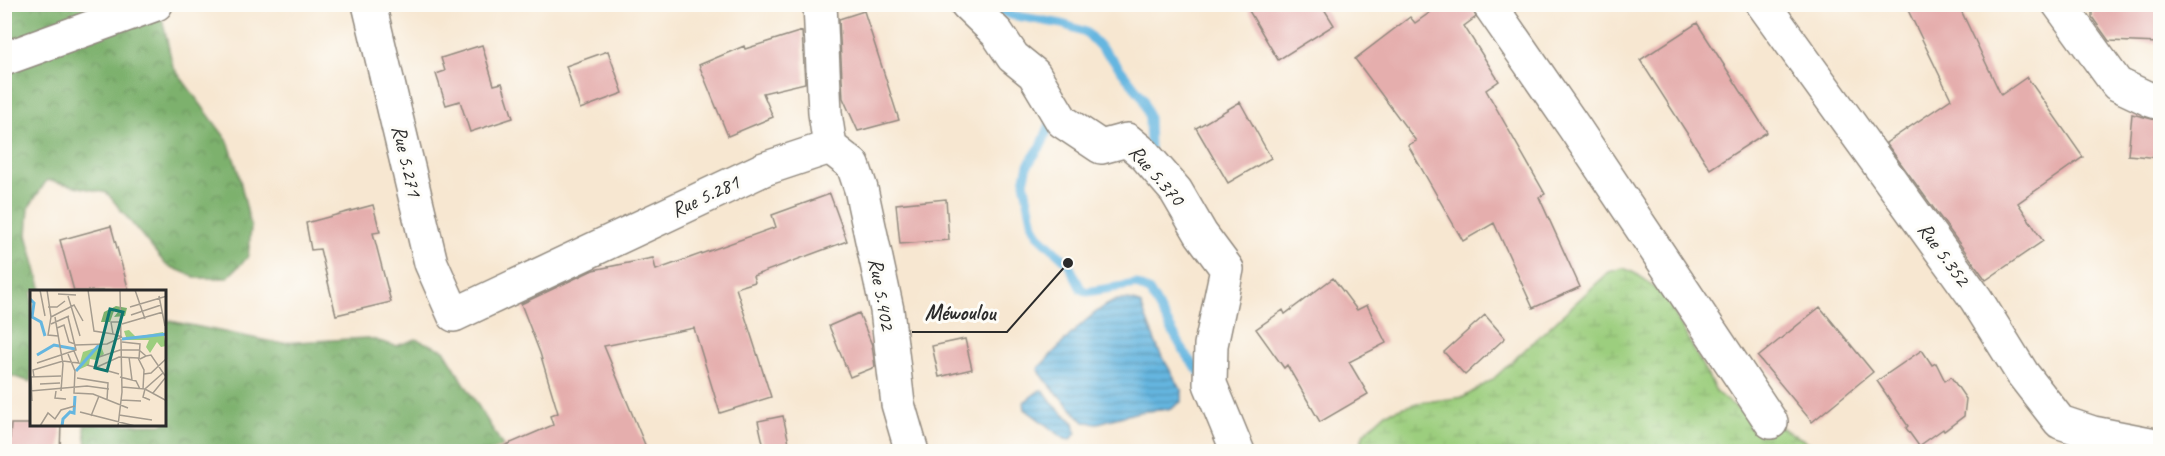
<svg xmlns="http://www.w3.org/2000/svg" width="2165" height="456" font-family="Caveat,sans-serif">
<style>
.forest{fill:url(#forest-crowns);stroke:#546e4c;stroke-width:1.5}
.wetland{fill:url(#wetland-marsh);stroke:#647c54;stroke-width:1.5}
.water{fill:url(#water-rules);stroke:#487086;stroke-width:1.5}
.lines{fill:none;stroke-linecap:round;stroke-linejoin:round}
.stream{stroke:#65b6e0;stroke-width:9}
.building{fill:#e5aead}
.minor-casing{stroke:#91897e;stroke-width:36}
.tertiary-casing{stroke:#91897e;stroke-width:36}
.minor{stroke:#fff;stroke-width:33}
.tertiary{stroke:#fff;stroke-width:33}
.labels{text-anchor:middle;stroke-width:6;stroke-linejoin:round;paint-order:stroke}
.street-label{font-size:21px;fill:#2b2b2b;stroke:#fdfcf7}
.inset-river{fill:none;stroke:#65b6e0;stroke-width:3}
.inset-road{fill:none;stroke:#a59c8f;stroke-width:1.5}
.view{fill:#0f766e;fill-opacity:0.15;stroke:#0f766e;stroke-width:3}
.inset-edge{fill:none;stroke:#2b2b2b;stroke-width:3}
.leader{fill:none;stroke:#2b2b2b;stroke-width:2}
.callout-dot{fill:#2b2b2b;stroke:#fdfcf7;stroke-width:2}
.callout-label{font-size:22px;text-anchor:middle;font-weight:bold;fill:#2b2b2b;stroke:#fdfcf7;stroke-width:6;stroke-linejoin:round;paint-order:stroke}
</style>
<defs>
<pattern id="forest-crowns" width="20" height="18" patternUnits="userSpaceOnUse" patternTransform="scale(1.5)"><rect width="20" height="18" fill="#7db16d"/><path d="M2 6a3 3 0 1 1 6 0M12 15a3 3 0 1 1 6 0" fill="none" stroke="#67905a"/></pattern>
<pattern id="wetland-marsh" width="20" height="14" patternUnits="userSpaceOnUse" patternTransform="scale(1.5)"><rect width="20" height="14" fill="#9cce7e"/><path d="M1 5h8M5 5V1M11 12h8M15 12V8" fill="none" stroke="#87b16d"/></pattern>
<pattern id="water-rules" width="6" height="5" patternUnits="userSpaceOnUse" patternTransform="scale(1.5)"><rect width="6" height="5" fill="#65b6e0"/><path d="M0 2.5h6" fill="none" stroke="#5394b6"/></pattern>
</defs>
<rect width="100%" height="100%" fill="#fdfcf7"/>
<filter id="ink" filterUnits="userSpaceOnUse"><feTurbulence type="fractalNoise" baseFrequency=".0167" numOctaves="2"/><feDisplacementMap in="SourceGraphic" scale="12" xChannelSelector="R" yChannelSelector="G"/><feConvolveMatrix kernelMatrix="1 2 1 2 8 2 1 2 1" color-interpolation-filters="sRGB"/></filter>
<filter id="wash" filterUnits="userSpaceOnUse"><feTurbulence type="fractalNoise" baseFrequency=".008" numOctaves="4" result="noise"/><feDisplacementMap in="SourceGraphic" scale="24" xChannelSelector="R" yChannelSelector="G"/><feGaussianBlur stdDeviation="1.35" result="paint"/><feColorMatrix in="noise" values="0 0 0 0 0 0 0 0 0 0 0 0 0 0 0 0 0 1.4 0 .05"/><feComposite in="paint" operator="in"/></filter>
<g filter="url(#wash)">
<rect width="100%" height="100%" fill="#f7e7d1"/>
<path class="forest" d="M4 5H159L173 67 228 141 238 171 251 228 248 257 227 278H197L166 265 107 193 47 180 29 207 27 235 42 291H32L31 382 5 374Z
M165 320 278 343 368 338 396 346 416 339 444 350 506 451H88L84 425 165 424Z"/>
<path class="wetland" d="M1623 268C1643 275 1657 288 1670 305L1717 393 1755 421 1771 422 1824 451 1358 452 1364 433 1386 413 1417 403 1464 397 1492 380 1609 272Z"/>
<path class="water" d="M1117 300C1125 300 1135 299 1141 305L1159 351 1182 391V401L1171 409 1138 412 1098 423 1084 422 1051 387 1038 370 1039 367C1061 346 1089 311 1117 300Z
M1040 390 1044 391 1054 405 1074 423 1076 432 1071 440 1065 439 1025 409 1024 402Z"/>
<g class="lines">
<path class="stream" d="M988 7 1011 15 1062 24 1086 32 1114 61 1143 98 1149 118 1150 149
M1052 119 1042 144 1028 165 1024 182 1033 225 1038 235 1068 263 1081 289 1087 292 1136 284 1150 292 1186 355 1201 374"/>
</g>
<g id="blocks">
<path class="building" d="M1245 4H1321L1334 25 1278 60Z
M1442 4H1470L1476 17 1464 26 1499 81 1486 90 1545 194 1539 197 1580 287 1533 308 1494 223 1463 241 1408 145 1416 141 1355 59 1410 17 1415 23Z
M1905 4H1958L2001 95 2027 77 2083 157 2018 203 2043 241 1986 280 1886 143 1951 99Z
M2092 4H2160L2159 43 2109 41 2092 17Z
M864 11 899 120 858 131 843 98 839 19Z
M1697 23 1767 132 1710 169 1640 60Z
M802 31 805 83 763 93 773 117 728 136 699 65 744 46 745 49Z
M482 45 494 85 502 83 513 118 470 132 460 101 446 105 436 74 445 71 441 58Z
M608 51 623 93 580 109 566 66Z
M1240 102 1271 158 1228 183 1196 128Z
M2132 114 2160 121V158L2128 155Z
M830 194 847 241 753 276 755 282 736 288 771 397 720 413 694 328 604 346 648 452H490L553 425 550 416 558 413 540 353 521 304 593 270 653 258 656 270 776 227 772 215Z
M946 199 949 240 900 244 896 204Z
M373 205 380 232 373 233 391 302 336 315 320 249 311 250 306 223Z
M111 226 129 291H74L60 240Z
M1333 278 1357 310 1367 305 1386 343 1349 362 1368 394 1320 422 1287 365 1284 368 1256 329 1283 310 1285 314Z
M1820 307 1873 372 1812 422 1758 357Z
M859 313 872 345 875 367 850 377 829 326Z
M1485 315 1505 338 1465 375 1444 352Z
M965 339 972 369 939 377 932 346Z
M1922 350 1932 365 1936 363 1945 381 1951 377 1966 399 1964 416 1944 431 1943 429 1919 446 1906 428 1908 426 1877 381Z
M783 416 791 452H765L758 421Z
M11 424H61L60 452H9Z"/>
</g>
</g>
<g filter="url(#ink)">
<use href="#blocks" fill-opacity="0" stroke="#91897e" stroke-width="1.5"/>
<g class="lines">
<defs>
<path id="minor" d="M369 4 431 263 454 315 764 169 830 147 825 113 820 4
M967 4 997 33 1013 57 1034 74 1062 121 1101 147 1127 140 1144 154 1176 191 1201 234 1227 269 1211 345 1210 384 1238 452
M1489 4 1574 127 1771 422
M1763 4 1976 299 2022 373 2060 422 2093 433 2160 446
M2059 4 2117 84 2151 100 2160 103
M830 147 853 165 861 189 887 310 898 404 912 452"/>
<path id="tertiary" d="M4 59 156 4"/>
</defs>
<use href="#minor" class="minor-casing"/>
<use href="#tertiary" class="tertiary-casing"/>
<use href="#minor" class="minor"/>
<use href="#tertiary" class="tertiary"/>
</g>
</g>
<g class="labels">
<g class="street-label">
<text transform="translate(407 161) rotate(77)" y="7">Rue 5.271</text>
<text transform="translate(1157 175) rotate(49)" y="7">Rue 5.370</text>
<text transform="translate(705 196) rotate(-25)" y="7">Rue 5.281</text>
<text transform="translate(1944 254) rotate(54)" y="7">Rue 5.352</text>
<text transform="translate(882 294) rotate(80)" y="7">Rue 5.402</text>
</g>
</g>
<g transform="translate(30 290)">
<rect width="136" height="136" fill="#f7e7d1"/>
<path d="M86 16 97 18 95 26 84 27 88 22 84 21 80 32H71L74 22Z" fill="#7db16d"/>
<path d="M99 40 106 47 133 42 136 56 131 57 127 52 120 63 116 57 119 50H97L94 41ZM71 56 74 64 66 70 60 69 59 75 48 80 53 62Z" fill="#9cce7e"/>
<path class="inset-river" d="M0 9 4 13 2 27 11 32 15 46M92 49 137 44M7 65 24 55 45 59M46 81 69 55M32 136 33 129 40 122 44 123 45 106"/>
<path class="inset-road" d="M10 0 15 26M17 0 21 27 44 15 53 31M58 0 64 41 83 44M105 0 115 29M28 4 46 5M38 6 50 46M129 6 135 36M18 17H27L35 11M100 17 137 6M101 25 131 15M21 27 18 45 28 46M25 27 33 74 31 101M92 32H81L83 44 92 47M21 34 39 26M92 34 133 22M27 38 34 35 39 52 45 54M92 52 110 54 109 69M45 55 77 54 92 47M38 64 45 81 44 103 63 104 98 118M116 66 121 65 136 87 123 103M69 67 90 60H109L116 66 110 69M99 67 102 90M7 73 46 60 38 27M57 75 89 84M65 78 89 67 108 68 114 80 113 99M114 84 121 83 137 68M0 87 31 86M1 87 2 111M4 87 3 80 33 71 49 73 44 61M90 87 106 91 110 99M47 88 78 93 77 110M10 94 30 93M92 97 115 99 137 111M0 101 57 96 79 99M26 101 25 108 36 109M91 110 111 111M120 110 113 107 115 99 133 83M50 122 105 136M89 125 122 130M61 126 69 106M10 136 18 123 25 129 31 120 45 116M88 136 92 102 90 0"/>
<path class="view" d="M80 19 93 22 77 81 65 78Z"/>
<rect width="136" height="136" class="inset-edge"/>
</g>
<path class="leader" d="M1068 263L1007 332H912"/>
<circle class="callout-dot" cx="1068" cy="263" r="6"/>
<g class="callout-label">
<text x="960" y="320">Méwoulou</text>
</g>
<rect width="2165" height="456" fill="none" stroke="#fdfcf7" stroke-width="24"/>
</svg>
